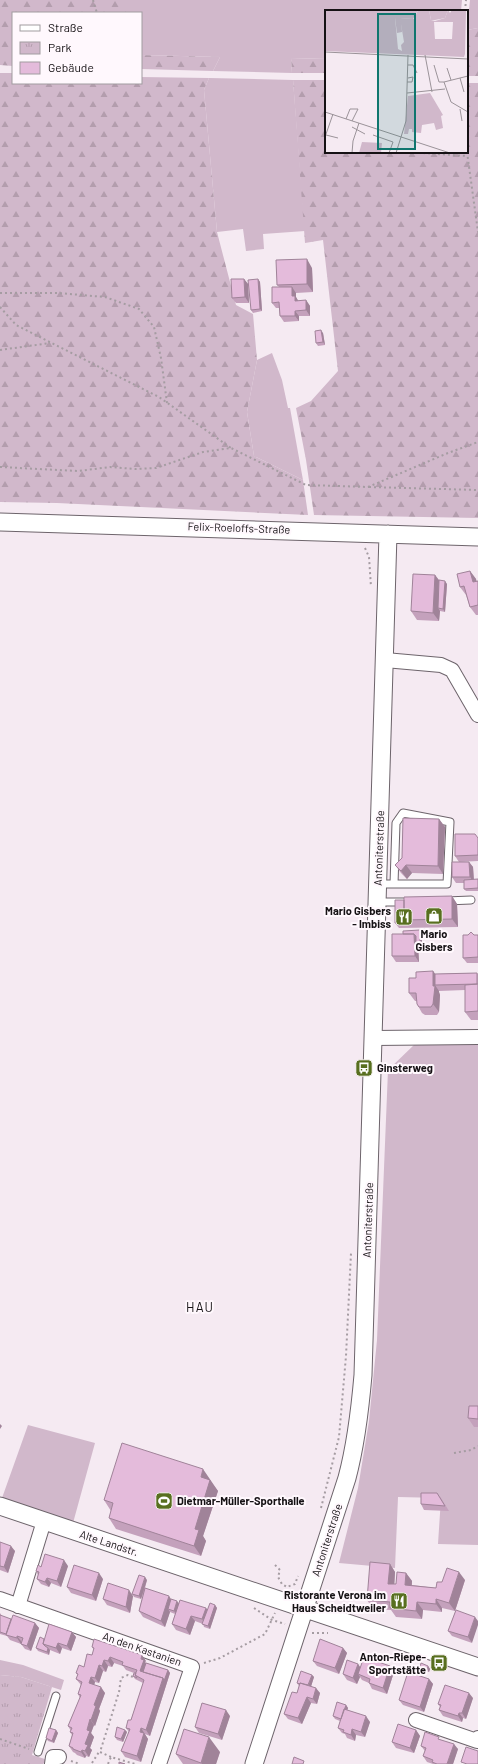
<svg xmlns="http://www.w3.org/2000/svg" width="478" height="1764" font-family="Barlow,sans-serif">
<style>
.grass{fill:#d1b8cb}
.forest{fill:url(#forest-firs)}
.park{fill:url(#park-tufts)}
.lines{fill:none;stroke-linecap:round;stroke-linejoin:round}
.service-casing{stroke:#6d646b;stroke-width:9}
.minor-casing{stroke:#6d646b;stroke-width:16}
.tertiary-casing{stroke:#6d646b;stroke-width:19}
.path{stroke:#a59ca2;stroke-width:2;stroke-dasharray:2 3;stroke-linecap:butt}
.service{stroke:#fff;stroke-width:7}
.minor{stroke:#fff;stroke-width:14}
.tertiary{stroke:#fff;stroke-width:17}
.wall{fill:#c4a1bc}
.shaded-wall{fill:#a08399}
.building{fill:#e4bbdb;stroke:#a08399}
.labels{text-anchor:middle;stroke-width:4;stroke-linejoin:round;paint-order:stroke}
.street-label{font-size:11px;fill:#151114;stroke:#fff8fd}
.poi-label{font-size:11px;font-weight:bold;fill:#151114;stroke:#fff8fd;text-anchor:end}
.quarter-label{font-size:13px;letter-spacing:1px;fill:#151114;stroke:#fff8fd}
.inset-road{fill:none;stroke:#9b9399;stroke-width:1}
.view{fill:#0f766e;fill-opacity:0.15;stroke:#0f766e;stroke-width:2}
.inset-edge{fill:none;stroke:#151114;stroke-width:2}
</style>
<defs>
<pattern id="forest-firs" width="22" height="20" patternUnits="userSpaceOnUse"><rect width="22" height="20" fill="#d1b8cb"/><path d="M5 1l3.5 6h-7zM16 11l3.5 6h-7z" fill="#b39dad"/></pattern>
<pattern id="park-tufts" width="24" height="20" patternUnits="userSpaceOnUse"><rect width="24" height="20" fill="#d1b8cb"/><path d="M3 7l-1-3M5 7V3M7 7l1-3M15 17l-1-3M17 17v-4M19 17l1-3" fill="none" stroke="#b39dad"/></pattern>
</defs>
<rect width="100%" height="100%" fill="#f5eaf2"/>
<path class="grass" d="M126 0H462L461 11H326V59L291 58 292 73 213 71 220 57 141 55V13H126Z
M470 0H478V28L467 30Z
M209 78 293 80 305 231 263 234 264 249 246 251 243 229 217 232 204 90Z
M272 353 282 380 288 408H290L303 480 254 456 247 412 257 360Z
M415 1044 478 1045V1545L438 1544 441 1498 398 1497 395 1568 339 1563 358 1488 369 1421 377 1340 388 1070Z
M28 1425 95 1443 73 1523 2 1498Z
M0 1660 23 1665 64 1680 61 1690 21 1677 0 1675Z
M32 1755 48 1760 43 1764H32Z"/>
<path class="forest" d="M0 0H126V13H13V66L0 65Z
M478 28V76H467V30Z
M141 55 220 57 213 71 141 69Z
M291 58 326 59V73H292Z
M0 73H13V83H141V77L209 78 204 90 217 232 236 305 253 314 257 360 247 412 254 456 303 480 308 515 57 503 0 502Z
M293 80H326V152H467V83H478V518L314 515 306 460 296 408 311 401 338 371 323 240 305 243Z"/>
<path class="park" d="M0 1675 21 1677 52 1687 32 1755V1764H0Z"/>
<g class="lines">
<defs>
<path id="service" d="M378 884H447L450 822 403 813 396 823 394 884
M446 901 471 900
M378 902H403
M38 1752 56 1696"/>
<path id="minor" d="M385 660 441 665 452 670 478 715
M373 1038 478 1037
M0 1599 192 1667 159 1764
M18 1606 44 1521
M416 1720 477 1741 478 1738
M52 1764 53 1757H59"/>
<path id="tertiary" d="M0 522 478 537
M0 1506 478 1667
M254 1764 347 1478C356 1444 360 1410 363 1375L388 534"/>
</defs>
<use href="#service" class="service-casing"/>
<use href="#minor" class="minor-casing"/>
<use href="#tertiary" class="tertiary-casing"/>
<path class="path" d="M93 0 97 13
M465 11 466 0
M325 77 326 79
M408 152 467 156
M467 152 478 232
M0 293H58L105 297 139 309 154 327 161 358 167 403
M0 307 16 325 159 397 231 448
M0 350 50 343
M0 467 78 471 110 467 135 469 156 468 203 452 231 448 306 485 368 487 448 453 478 442
M369 487 478 490
M365 548 369 557 371 587
M454 1453 471 1450 478 1446
M321 1508 339 1437 346 1356 351 1253
M275 1565 280 1570 278 1577 282 1584 287 1587 295 1584 298 1576
M254 1608 272 1620 285 1624
M312 1633H328
M204 1663 220 1658 265 1634 275 1613
M0 1739 29 1749
M111 1757 100 1752 119 1692 121 1678 128 1675 133 1677 135 1675
M71 1761 80 1764
M92 1763 99 1752
M108 1764 111 1757 135 1764"/>
<use href="#service" class="service"/>
<use href="#minor" class="minor"/>
<use href="#tertiary" class="tertiary"/>
</g>
<path class="wall" d="M312 268 313 292 296 293V297L298 301 306 300 310 306V316H299V321L284 322 280 316 279 308H276L272 303 279 287 277 285Z
M244 279 248 284 249 303H236L232 298Z
M258 279 260 282 262 311 253 313 251 310Z
M323 333 325 345 318 346 316 343Z
M470 571 476 579V581H478V615H476L470 607 466 595 460 587Z
M435 575 439 580 447 584 445 612 440 611 439 621 417 620 411 611Z
M439 819 445 827 443 874 412 873 407 879 401 873 395 865Z
M478 838V861L459 862 455 856Z
M469 862 473 867 474 880 478 879V891H466L464 889V883H456L452 877Z
M452 896 457 904 458 927 399 928 395 923 404 900Z
M422 933V945H418L419 962H396L392 956Z
M478 935V963H467L463 958Z
M433 971 435 974 477 973 478 974V1020H471L465 1012V990L439 991V992L440 995 439 1012 437 1015H425L422 1013 417 1004V1001H415L409 993 416 978Z
M478 1406V1427H474L468 1418Z
M211 1480 210 1481 218 1491 203 1536 206 1541 201 1556 116 1529 109 1518 111 1511 104 1500Z
M437 1493 441 1498 449 1511 424 1510 421 1504Z
M0 1542 15 1551 8 1573 0 1570Z
M390 1564 395 1572 394 1584H396L406 1573 412 1581V1585L436 1588 442 1582 465 1580 455 1611 442 1608V1612L423 1610 422 1619 396 1617 391 1610 373 1609 367 1600Z
M68 1566 61 1587 51 1583 49 1587 41 1584 37 1579 38 1575 36 1571 41 1567Z
M103 1579 96 1601 71 1593 67 1587Z
M147 1580 145 1588 171 1599 179 1603 206 1608 207 1610 215 1605 217 1608 210 1629 204 1627 203 1624 195 1621 190 1635 176 1630 172 1624 175 1614 170 1612 165 1627 143 1617 139 1611 143 1594 141 1599 134 1597 132 1594Z
M133 1596 130 1613 107 1605 103 1599Z
M456 1610 472 1643 452 1636 448 1631Z
M0 1613 2 1616 11 1619 35 1623 39 1628 31 1651 25 1649 21 1644 22 1641 21 1644 10 1640 7 1636 0 1634Z
M72 1632 76 1637 71 1651 62 1648 60 1654 50 1650 49 1655 38 1651 36 1648 44 1639Z
M92 1647 146 1661 145 1662 146 1663 168 1670 170 1673 150 1736 145 1734 148 1739 141 1762 125 1757 121 1751 129 1732 126 1728 131 1720 143 1683 135 1679 133 1676 134 1673 126 1670 123 1666 114 1663 112 1667 108 1666 106 1672 103 1671 99 1683 95 1682 94 1685 105 1693 99 1709 100 1711 95 1726 94 1725 91 1733 94 1737 90 1748 92 1750 89 1757 86 1756 85 1758 77 1755 75 1753 73 1752 69 1746 72 1735 70 1732 71 1731 68 1726 80 1698 78 1694 81 1685 76 1679 78 1675 76 1673 84 1667 92 1655 94 1650Z
M343 1648 347 1653 339 1674 317 1666 313 1661Z
M358 1664 360 1667 394 1672 387 1694 372 1689 369 1683 362 1680 360 1677 357 1684 347 1680 343 1674Z
M428 1666 430 1669 429 1672 422 1670 420 1667Z
M312 1675 314 1677 311 1686 320 1693 317 1704 311 1703 302 1724 288 1719 284 1714 297 1693 299 1686 297 1683Z
M429 1679 433 1684 424 1712 403 1705 399 1700Z
M473 1698 466 1719 463 1718 462 1722 443 1716 439 1710 440 1707 438 1704Z
M346 1705 348 1708 347 1710 370 1722 365 1737 356 1735 355 1741 347 1738 345 1734 342 1733 338 1728 340 1721 335 1719 333 1716Z
M230 1716 222 1740 199 1733 195 1727Z
M56 1730 58 1733 54 1743 48 1741 46 1738Z
M125 1730 127 1732 123 1742 117 1740 115 1737Z
M416 1730 420 1736 414 1753 396 1748 392 1742Z
M441 1740 458 1749 453 1764H433L427 1762 423 1756 425 1751 421 1746Z
M220 1752 216 1764H183L176 1754Z"/>
<path class="shaded-wall" d="M307 259 312 268 313 292 307 284Z
M244 279 248 284 249 303 245 297Z
M258 279 260 282 262 311 260 309Z
M292 287 296 293V297L299 302V306L292 296Z
M306 300 310 306V316L306 310Z
M295 311 299 316V321L295 316Z
M321 330 323 333 325 345 323 342Z
M470 571 476 579 478 586 473 582Z
M435 575 441 583 438 608 440 611 439 621 433 613Z
M445 581 447 584 445 612 443 609Z
M439 819 445 827 443 874 438 866Z
M469 862 473 867 474 883 470 877Z
M406 865 412 873 407 879 401 871Z
M452 896 457 904 458 927 452 919Z
M420 930 422 933V945L420 943Z
M414 934 418 939 416 943 418 945 419 962 415 956Z
M433 971 439 979 435 985 439 991V992L440 995 439 1012 433 1004Z
M0 1424 2 1426 0 1429Z
M203 1469 218 1491 203 1536 206 1541 201 1556 194 1546 195 1529 201 1477Z
M11 1546 15 1551 8 1573 4 1567Z
M64 1560 68 1566 61 1587 57 1581Z
M390 1564 395 1572 394 1592 388 1584Z
M459 1572 465 1580 455 1611 449 1603Z
M99 1573 103 1579 96 1601 92 1595Z
M406 1573 412 1581 411 1593 405 1585Z
M145 1577 147 1580 141 1599 139 1596Z
M47 1578 51 1583 49 1587 45 1582Z
M129 1590 133 1596 130 1613 126 1607Z
M169 1596 173 1602 168 1609 170 1612 165 1627 161 1621Z
M436 1599 442 1608V1612L436 1604Z
M177 1601 179 1604 176 1614 174 1611Z
M417 1602 423 1610 422 1619 416 1611Z
M215 1605 217 1608 210 1629 208 1626Z
M206 1608 210 1613 206 1625 202 1619Z
M191 1616 195 1621 190 1635 186 1629Z
M475 1617 478 1621V1625L472 1643 468 1637Z
M35 1623 39 1628 31 1651 27 1646Z
M72 1632 76 1637 71 1651 67 1646Z
M17 1636 21 1641V1644L17 1638Z
M58 1643 62 1648 60 1654 56 1648Z
M48 1648 50 1650 49 1655 47 1652Z
M343 1648 347 1653 339 1674 335 1668Z
M142 1655 146 1661 145 1662 148 1666 145 1675 140 1671 141 1659Z
M110 1657 114 1663 112 1667 108 1661Z
M104 1660 108 1666 106 1672 102 1666Z
M358 1664 362 1670 358 1674 360 1677 357 1684 353 1678Z
M99 1665 103 1671 99 1683 95 1678Z
M390 1666 394 1672 387 1694 383 1688Z
M428 1666 430 1669 429 1672 427 1670Z
M168 1670 170 1673 150 1736 146 1730 163 1678Z
M312 1675 314 1677 310 1690 308 1687Z
M91 1677 95 1682 93 1689 89 1683Z
M429 1679 433 1684 424 1712 420 1707Z
M101 1687 105 1693 99 1709 100 1711 95 1726 91 1720 94 1705Z
M316 1688 320 1693 317 1704 313 1699Z
M469 1693 473 1698 466 1719 462 1713Z
M307 1697 311 1703 302 1724 298 1718Z
M346 1705 348 1708 347 1711 344 1710Z
M226 1710 230 1716 222 1740 218 1734Z
M459 1713 463 1718 462 1722 458 1716Z
M366 1716 370 1722 365 1737 361 1732Z
M90 1719 94 1725 91 1733 94 1737 90 1748 92 1750 89 1757 85 1751V1744L87 1730Z
M141 1728 148 1739 141 1762 137 1756Z
M352 1729 356 1735 355 1741 351 1735Z
M56 1730 58 1733 54 1743 52 1741Z
M125 1730 127 1732 123 1742 121 1739Z
M416 1730 420 1736 414 1753 410 1748Z
M209 1737 220 1752 216 1764H202L201 1763Z
M454 1744 458 1749 453 1764H447Z
M82 1750 86 1756 85 1758 81 1752Z"/>
<path class="building" d="M307 259V284L277 285 276 260Z
M231 279H244L245 297 232 298Z
M258 279 260 309 251 310 248 280Z
M272 287H292V296H295V301L306 300V310L295 311V316H280L279 302 272 303Z
M321 330 323 342 316 343 315 331Z
M470 571 473 582 478 581V605L470 607 464 586 460 587 457 574Z
M413 574 435 575 433 613 411 611Z
M439 580 445 581 443 609 438 608Z
M403 818 439 819 438 866 406 865 401 871 395 865 402 858Z
M455 834H475L478 838V855L455 856Z
M452 862H469L470 877H452Z
M478 879V888L464 889V880Z
M452 896V919L404 920V897Z
M395 900H404V920L406 922 395 923Z
M420 930V943H416V936L414 934H403V931Z
M471 932 474 935H478V957L463 958V935H468Z
M392 934H414L415 956H392Z
M433 971V986H435L433 1004 431 1007H419L417 1004 416 993H409V978H416V972Z
M477 973V984L435 985V974Z
M478 984V1011L465 1012V985Z
M469 1406H478V1419L468 1418Z
M122 1443 203 1469 201 1477 210 1480 195 1529 199 1530 194 1546 109 1518 113 1503 104 1500Z
M421 1493H437L445 1506 421 1504Z
M0 1542 11 1546 4 1567 0 1566Z
M45 1554 64 1560 57 1581 47 1578 45 1582 37 1579 39 1572 36 1571 38 1565 41 1567Z
M370 1562 390 1564 388 1584H396L397 1572 406 1573 405 1585 436 1588 437 1582H442L447 1568 459 1572 449 1603 436 1599V1604L417 1602 416 1611 390 1608V1602L367 1600Z
M74 1565 99 1573 92 1595 67 1587Z
M139 1575 145 1577 139 1596 132 1594Z
M108 1583 129 1590 126 1607 103 1599Z
M145 1588 169 1596 161 1621 139 1611Z
M171 1599 177 1601 174 1611 168 1609Z
M180 1600 206 1608 202 1619 191 1616 186 1629 172 1624Z
M210 1603 215 1605 208 1626 202 1624Z
M456 1610 475 1617 468 1637 448 1631Z
M0 1615 11 1619 6 1634 0 1632Z
M13 1615 35 1623 27 1646 21 1644 23 1638 17 1636V1638L6 1635Z
M49 1624 72 1632 67 1646 58 1643 56 1648 43 1644Z
M40 1637 44 1639 43 1644 45 1646 48 1648 47 1652 36 1648Z
M94 1639 142 1655 141 1659 144 1660 140 1671 163 1678 146 1730 141 1728 140 1732 144 1733 137 1756 121 1751 130 1729 126 1728 128 1720H131L144 1680 135 1675 137 1670 122 1665 123 1662 110 1657 108 1661 104 1660 102 1666 99 1665 95 1678 91 1677 89 1683 101 1687 94 1705 96 1706 91 1720 90 1719 87 1730 90 1731 85 1744 88 1745 85 1751 82 1750 81 1752 73 1749V1748L69 1746 73 1733 70 1732 72 1728 68 1726 81 1695 78 1694 82 1682 76 1679 78 1674 76 1673 79 1665 84 1667 87 1654 92 1655 94 1648 92 1647Z
M320 1639 343 1648 335 1668 313 1661Z
M364 1657 390 1666 383 1688 369 1683 370 1679 358 1674Z
M347 1660 358 1664 353 1678 343 1674Z
M146 1663 168 1670 164 1681 163 1678 143 1672Z
M421 1663 428 1666 427 1670 420 1667Z
M301 1671 312 1675 308 1685 300 1683V1684L297 1683Z
M408 1672 429 1679 420 1707 399 1700Z
M134 1673H136L135 1675 137 1678 133 1676Z
M300 1683 316 1688 313 1699 307 1697 298 1718 284 1714 292 1692 297 1693Z
M445 1685 469 1693 462 1713H459L458 1716 439 1710 441 1705 438 1704Z
M337 1702 346 1705 341 1719 333 1716Z
M202 1703 226 1710 218 1734 195 1727Z
M344 1709 366 1716 361 1732 352 1729 351 1735 343 1732 344 1730 338 1728Z
M398 1724 416 1730 410 1748 392 1742Z
M117 1727 125 1730 121 1739 115 1737Z
M49 1728 56 1730 52 1741 46 1738Z
M184 1729 209 1737 201 1763 176 1754Z
M425 1732 439 1737 438 1739 454 1744 447 1764H437L432 1762 433 1760 423 1756 426 1748 421 1746Z
M466 1747 478 1751V1764H467L461 1762Z
M294 1757 304 1761 303 1764H292Z
M119 1762 125 1764H119Z"/>
<defs>
<symbol id="shop-square" viewBox="-11 -11 22 22"><rect x="-9" y="-9" width="18" height="18" rx="4" fill="#586f1f" stroke="#fff8fd"/><path d="M-5-2.5h2.3a2.7 3.5 0 0 1 5.4 0H5L5.5 6h-11ZM-1.5-2.5h3a1.5 2.3 0 0 0-3 0Z" fill="#fff"/></symbol>
<symbol id="restaurant-square" viewBox="-11 -11 22 22"><rect x="-9" y="-9" width="18" height="18" rx="4" fill="#586f1f" stroke="#fff8fd"/><path d="M-5-6h1v4h1v-4h1v4h1v-4h1v5L-1.5 .5V6h-2V.5L-5-1ZM5-6V6H3V1.5H1.5Q1.5-4 5-6Z" fill="#fff"/></symbol>
<symbol id="bus-square" viewBox="-11 -11 22 22"><rect x="-9" y="-9" width="18" height="18" rx="4" fill="#586f1f" stroke="#fff8fd"/><path d="M-5-6H5V4H4V6H2V4H-2V6H-4V4H-5ZM-3.5-4V0h7V-4ZM-3.5 1.2v1.5H-2V1.2ZM2 1.2v1.5H3.5V1.2Z" fill="#fff"/></symbol>
<symbol id="stadium-square" viewBox="-11 -11 22 22"><rect x="-9" y="-9" width="18" height="18" rx="4" fill="#586f1f" stroke="#fff8fd"/><path d="M0-5a6.5 5 0 1 0 0 10a6.5 5 0 1 0 0-10ZM-3.5-1.8h7v3.6h-7Z" fill="#fff"/></symbol>
</defs>
<g fill-rule="evenodd">
<use href="#shop-square" x="424" y="906" width="20" height="20"/>
<use href="#restaurant-square" x="394" y="907" width="20" height="20"/>
<use href="#bus-square" x="354" y="1058" width="20" height="20"/>
<use href="#stadium-square" x="154" y="1491" width="20" height="20"/>
<use href="#restaurant-square" x="389" y="1591" width="20" height="20"/>
<use href="#bus-square" x="429" y="1653" width="20" height="20"/>
</g>
<g class="labels">
<g class="street-label">
<text transform="translate(239 528) rotate(2)" y="4">Felix-Roeloffs-Straße</text>
<text transform="translate(379 848) rotate(-88)" y="4">Antoniterstraße</text>
<text transform="translate(368 1220) rotate(-88)" y="4">Antoniterstraße</text>
<text transform="translate(327 1540) rotate(-72)" y="4">Antoniterstraße</text>
<text transform="translate(109 1543) rotate(18)" y="4">Alte Landstr.</text>
<text transform="translate(142 1649) rotate(19)" y="4">An den Kastanien</text>
</g>
<g class="poi-label">
<text x="391" y="915">Mario Gisbers<tspan x="391" dy="13">- Imbiss</tspan></text>
<text x="434" y="938" text-anchor="middle">Mario<tspan x="434" dy="13">Gisbers</tspan></text>
<text x="377" y="1072" text-anchor="start">Ginsterweg</text>
<text x="177" y="1505" text-anchor="start">Dietmar-Müller-Sporthalle</text>
<text x="386" y="1599">Ristorante Verona im<tspan x="386" dy="13">Haus Scheidtweiler</tspan></text>
<text x="426" y="1661">Anton-Riepe-<tspan x="426" dy="13">Sportstätte</tspan></text>
</g>
<g class="quarter-label">
<text x="200" y="1312">HAU</text>
</g>
</g>
<g transform="translate(325 10)">
<rect width="143" height="143" fill="#f5eaf2"/>
<path d="M63 0H93L88 9 76 8 77 22 72 23 70 8H63ZM104 0 113 1 123 0 120 8 110 10H106ZM105 83 118 105 116 106 118 118 111 120 109 113 97 115 96 123 87 122V119H84L83 124H79L83 86Z" fill="#d1b8cb"/>
<path d="M0 0H63V8H70L73 39 77 41 76 35 79 32 75 8 89 9 93 0H104L106 10 110 11 120 8 123 0 125 3 127 0H141L140 44 139 47 0 41ZM109 12H128L127 29H110Z" fill="#d1b8cb" fill-rule="evenodd"/>
<path d="M37 132 57 133 56 143H34Z" fill="#d1b8cb"/>
<path class="inset-road" d="M143 0V58M0 42 143 49M100 45 107 82M83 55H88L92 63M109 55 114 72H119M122 58 126 70M143 66 119 72 126 92 143 102M135 68 139 82M82 72H87L88 67 83 68M82 83 120 79M135 99 137 111M0 102 125 143M21 109 25 99H33L27 111M27 117 40 124M1 125 13 128M48 125 68 132 64 143M0 127 8 104M27 143 28 131 34 113M71 143 81 111 83 45"/>
<path class="view" d="M53 4H90V139H53Z"/>
<rect width="143" height="143" class="inset-edge"/>
</g>
<rect x="12" y="12" width="130" height="72" fill="#fff8fd" stroke="#a19ca0"/>
<rect x="20" y="25" width="20" height="6" fill="#ffffff" stroke="#a19ca0"/>
<text x="48" y="32" font-size="12" fill="#151114">Straße</text>
<rect x="20" y="42" width="20" height="12" fill="url(#park-tufts)" stroke="#a19ca0"/>
<text x="48" y="52" font-size="12" fill="#151114">Park</text>
<rect x="20" y="62" width="20" height="12" fill="#e4bbdb" stroke="#a19ca0"/>
<text x="48" y="72" font-size="12" fill="#151114">Gebäude</text>
</svg>
